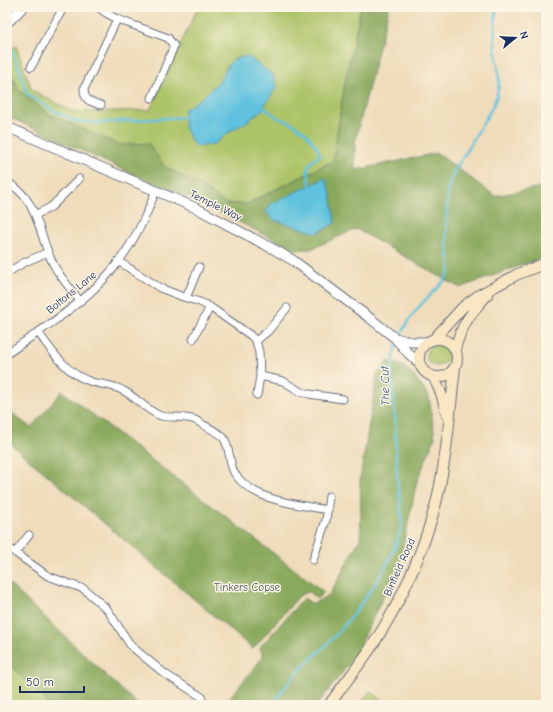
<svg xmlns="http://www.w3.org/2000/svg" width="553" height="712" font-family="'Comic Neue',sans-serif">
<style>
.green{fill:#acc368;stroke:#647963}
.forest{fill:#89a95c;stroke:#526c5d}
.water{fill:#60c2de;stroke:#3e789e}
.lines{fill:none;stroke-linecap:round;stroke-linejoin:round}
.stream{stroke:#60c2de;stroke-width:2.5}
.minor-casing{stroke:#656c7e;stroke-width:9}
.tertiary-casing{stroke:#656c7e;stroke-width:11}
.secondary-casing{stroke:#656c7e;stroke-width:12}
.minor{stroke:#fff;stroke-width:7}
.tertiary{stroke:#fff;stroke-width:9}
.secondary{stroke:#f9e7c3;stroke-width:10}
.labels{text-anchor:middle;stroke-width:3;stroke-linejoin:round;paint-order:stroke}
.street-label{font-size:11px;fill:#1b2f5e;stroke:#fcf5e5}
.park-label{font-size:11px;fill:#465b61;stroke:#fcf5e5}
.water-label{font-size:12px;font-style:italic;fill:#305b84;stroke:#fcf5e5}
</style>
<rect width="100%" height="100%" fill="#fcf5e5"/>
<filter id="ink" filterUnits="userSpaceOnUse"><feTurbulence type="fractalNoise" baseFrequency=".025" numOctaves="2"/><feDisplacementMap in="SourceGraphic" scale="8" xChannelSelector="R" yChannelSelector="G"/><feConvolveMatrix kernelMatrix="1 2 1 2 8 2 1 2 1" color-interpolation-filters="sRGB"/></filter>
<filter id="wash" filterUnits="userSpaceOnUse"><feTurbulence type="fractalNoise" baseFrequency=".012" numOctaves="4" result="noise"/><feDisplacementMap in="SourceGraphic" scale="16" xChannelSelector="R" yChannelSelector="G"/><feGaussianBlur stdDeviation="0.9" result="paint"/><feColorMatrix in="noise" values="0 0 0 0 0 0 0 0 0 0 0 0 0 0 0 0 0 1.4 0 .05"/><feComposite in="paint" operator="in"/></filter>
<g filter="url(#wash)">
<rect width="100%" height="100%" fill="#efdcba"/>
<path class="green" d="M198 7H361L344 88 333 161 247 204H226L202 187 165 167 148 143 119 145 47 113 19 90 7 63V51L16 46 32 90 73 112 150 110Z
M426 355a11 11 0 1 1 22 0a11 11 0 1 1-22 0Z
M7 662 50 705H7Z
M370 691 389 705H360Z"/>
<path class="forest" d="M361 7H389L355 142V170L437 153 495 196 546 186V256L460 288 356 229 311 249 295 250 195 200 128 172 7 116V81L13 78 19 90 47 113 119 145 148 143 165 167 202 187 226 204H247L333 161 344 88Z
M388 361 403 366 415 377 429 397 435 438 417 481 400 561 355 656 317 705H224L263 657 260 647 304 598 313 604 330 594 360 539 361 515 360 480 377 374Z
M62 391 324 592 317 599 309 592 300 595 253 649 7 441V409L31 428Z
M7 582 138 705H50L7 662Z"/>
<path class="water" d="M247 56 273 75 277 87 261 111 245 123 232 130 214 144 197 147 192 142 184 127V110L203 97 221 79 228 65 234 59Z
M325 178 331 193 335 223 317 233 274 220 266 212 271 204Z"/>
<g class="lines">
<path class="stream" d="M12 49 27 94 52 110 76 121 96 123 184 117
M263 107 280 119 290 122 305 132 317 147 320 156C305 163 307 171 310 185
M400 338C408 315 427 299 443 282L448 275 450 268 447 246 446 219 448 189 453 174 493 106C503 82 498 72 495 48 494 34 495 20 497 7
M273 705C282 690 292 677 305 665 315 655 326 646 335 636 359 609 394 562 401 528 403 514 400 499 398 486 396 465 396 443 395 422 394 396 388 369 397 344"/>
</g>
</g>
<g filter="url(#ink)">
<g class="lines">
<defs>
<path id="minor" d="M98 7 106 13 117 19 168 38 174 46 152 98
M7 11 13 17
M31 67 63 8 65 7
M101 105C91 102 84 101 84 89L117 19
M7 182C41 200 38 240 56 269 63 280 72 291 80 301
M35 215 51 207 79 179
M118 261 160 288 186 298 200 302 210 307 250 335 256 341 259 352 260 376 257 395
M7 273 23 263 48 252
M186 298 199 267
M38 332C52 352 68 375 92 382 103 385 114 385 124 391 137 398 147 411 161 416 169 418 177 416 185 418 191 418 198 421 202 424 207 427 220 433 223 437 231 447 228 463 235 474 254 502 298 504 328 510
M193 339 210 307
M256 341 268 331 287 308
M7 354C36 333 69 313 95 288 123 262 143 226 156 190
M260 376 283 381 301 392 309 394 343 399
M7 547 48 576 84 589 107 609 131 646 165 674 202 697
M15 553 29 535
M313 560 326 520 329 496"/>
<path id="tertiary" d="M7 23 23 7
M7 127 196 208 277 251 294 261 371 319 395 338 408 353 421 365
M395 338 412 342H427"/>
<path id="secondary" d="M419 358a19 19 0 1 1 38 0a19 19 0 1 1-38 0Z
M433 340 463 307 479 295 518 274 546 263
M455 349C462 324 470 314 487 295
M433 376 441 393 447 415
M329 705C343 685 359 666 372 646 401 602 424 551 437 499 447 456 450 411 455 367"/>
</defs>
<use href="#minor" class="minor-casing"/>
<use href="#tertiary" class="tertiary-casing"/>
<use href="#secondary" class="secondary-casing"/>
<use href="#minor" class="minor"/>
<use href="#tertiary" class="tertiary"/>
<use href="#secondary" class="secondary"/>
</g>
</g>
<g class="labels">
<g class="street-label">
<text transform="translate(216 205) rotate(26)" y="4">Temple Way</text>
<text transform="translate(71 292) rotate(-39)" y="4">Boltons Lane</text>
<text transform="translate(399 567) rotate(-66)" y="4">Binfield Road</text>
</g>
<g class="park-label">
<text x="247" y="591">Tinkers Copse</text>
</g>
<g class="water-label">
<text transform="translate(385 386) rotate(-92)" y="4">The Cut</text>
</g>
</g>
<rect width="553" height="712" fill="none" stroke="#fcf5e5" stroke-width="24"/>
<g transform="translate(515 38) rotate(72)" stroke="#fcf5e5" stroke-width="3" paint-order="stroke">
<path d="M0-3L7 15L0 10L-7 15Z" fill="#1b2f5e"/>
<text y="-6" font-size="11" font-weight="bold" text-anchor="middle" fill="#1b2f5e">N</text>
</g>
<path d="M20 686v6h64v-6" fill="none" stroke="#1b2f5e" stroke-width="2"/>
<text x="26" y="686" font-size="12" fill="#1b2f5e" stroke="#fcf5e5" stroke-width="3" paint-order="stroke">50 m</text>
</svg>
